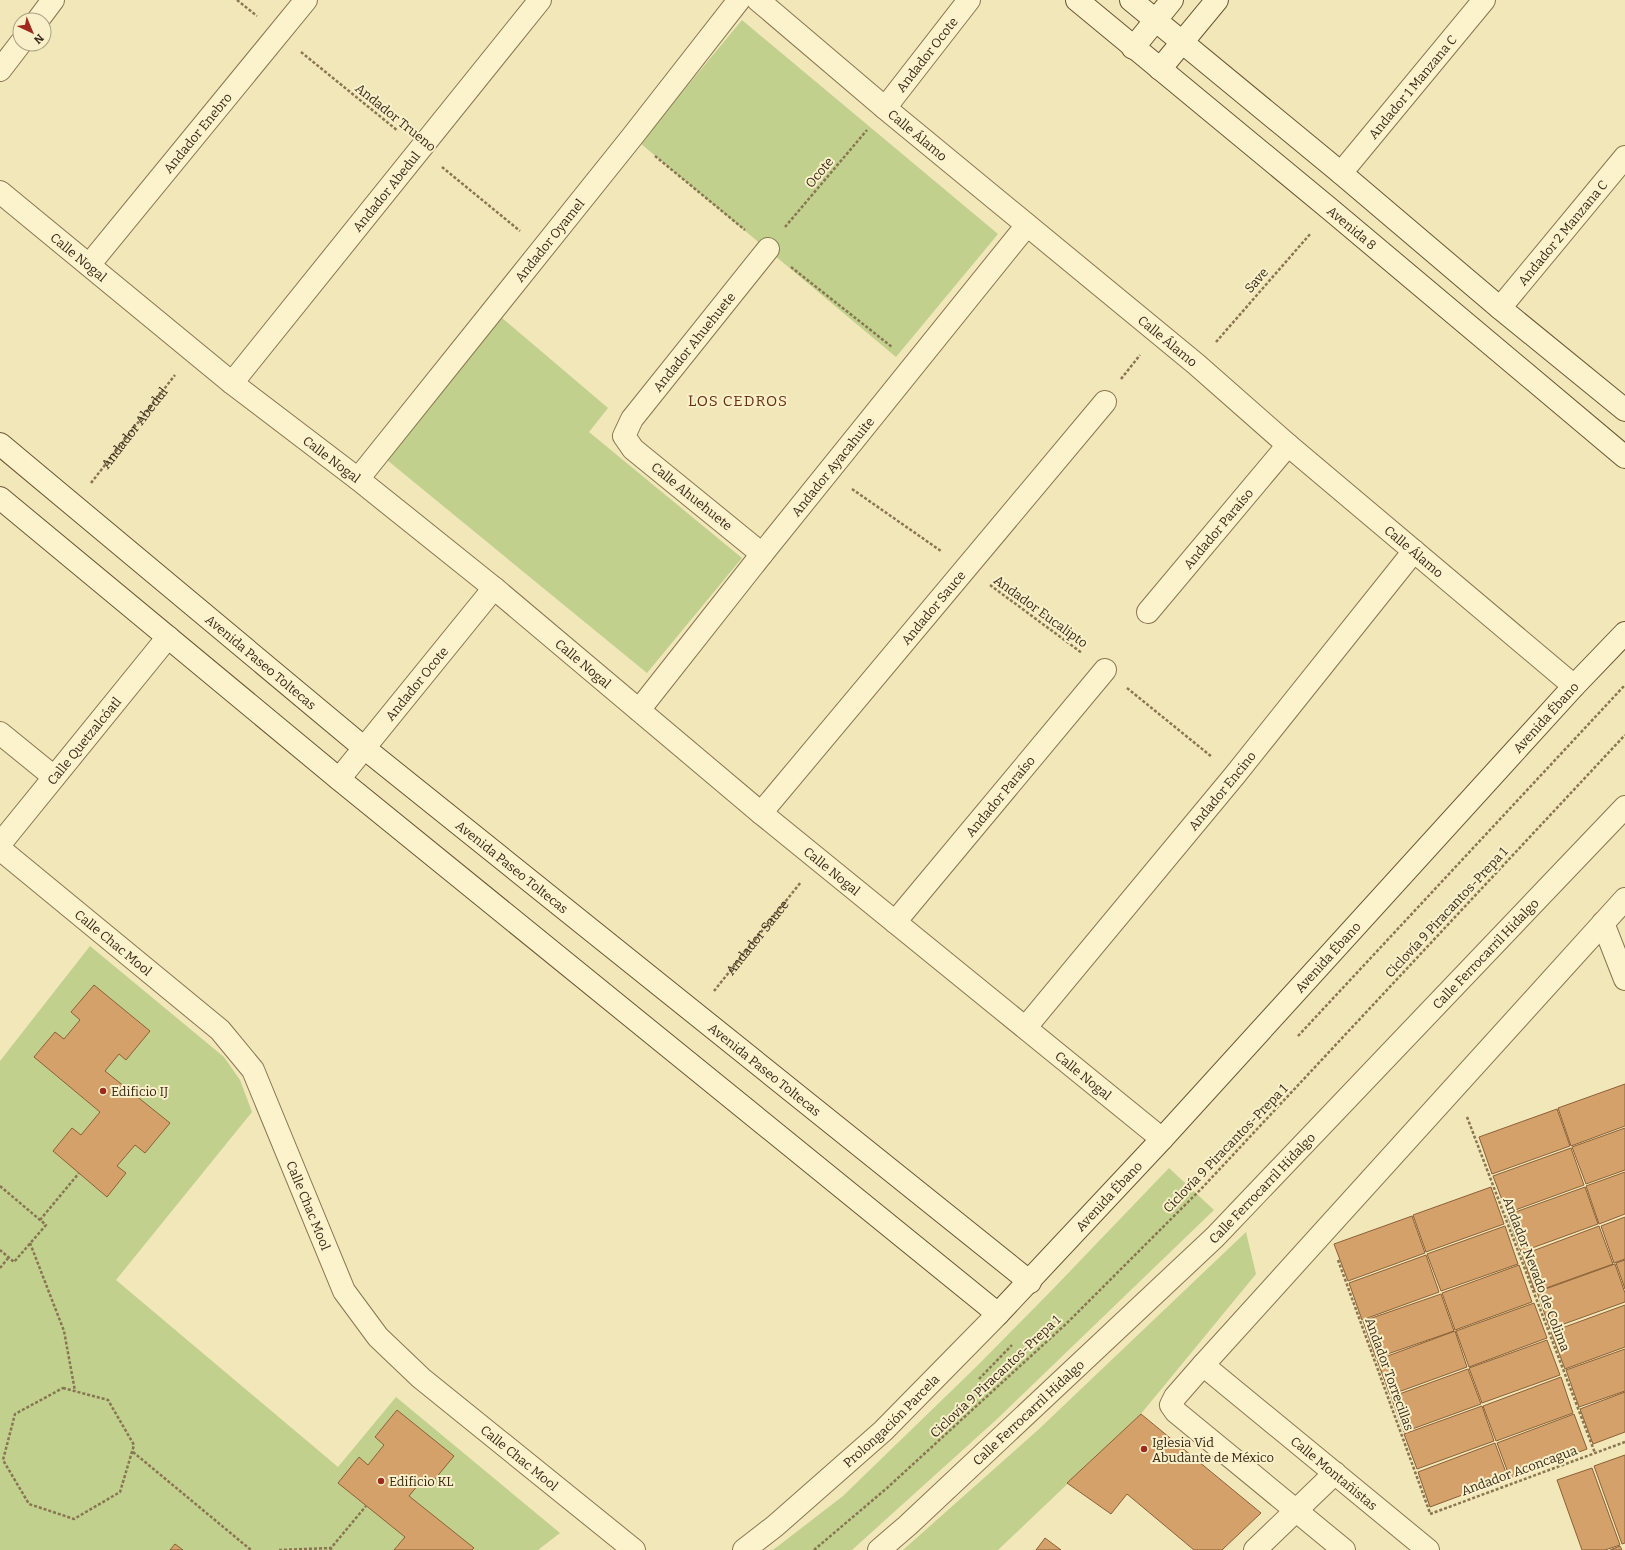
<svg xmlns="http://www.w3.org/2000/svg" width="1625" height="1550" font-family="Bitter,serif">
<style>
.green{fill:#c1d08d}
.building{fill:#d4a16b;stroke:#8b6036}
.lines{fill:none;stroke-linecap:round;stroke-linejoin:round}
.street-casing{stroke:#897552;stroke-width:24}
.secondary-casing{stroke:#6b5636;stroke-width:24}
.path{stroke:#897552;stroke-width:2.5;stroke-dasharray:3 2;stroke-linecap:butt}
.street{stroke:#fcf3cd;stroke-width:22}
.secondary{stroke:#fcf3cd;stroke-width:22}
.poi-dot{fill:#9e291d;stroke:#f9f0c9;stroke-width:1.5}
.labels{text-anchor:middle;stroke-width:4;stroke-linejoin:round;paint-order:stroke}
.street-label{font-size:13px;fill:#372a19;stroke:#f9f0c9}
.poi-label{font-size:13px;fill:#372a19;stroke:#f9f0c9;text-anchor:start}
.quarter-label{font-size:15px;letter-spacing:1px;fill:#672e14;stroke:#f9f0c9}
</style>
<rect width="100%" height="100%" fill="#f2e7b9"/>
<path class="green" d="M742 20 998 234 896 357 640 143Z
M502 318 608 408 589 432 742 558 647 673 387 460Z
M90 946 224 1057 240 1080 252 1112 116 1280 338 1467 396 1397 560 1533 538 1550H0V1061Z
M1169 1168 1214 1210 996 1420 852 1550H773L843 1496 976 1367 1052 1290Z
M1246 1232 1256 1274 1140 1415 998 1550H903L1039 1429Z"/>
<path class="building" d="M94 985 150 1031 126 1060 119 1054 105 1071 170 1123 145 1153 135 1145 117 1166 126 1173 107 1197 53 1151 72 1128 81 1135 100 1112 34 1057 55 1032 64 1039 80 1020 71 1012Z
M1625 1084V1126L1571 1146 1558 1108Z
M1557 1109 1570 1146 1492 1174 1479 1137Z
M1625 1128V1170L1586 1184 1572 1147Z
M1571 1148 1584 1185 1507 1213 1493 1176Z
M1625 1172V1214L1599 1224 1586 1186Z
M1491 1187 1504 1224 1426 1252 1413 1215Z
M1585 1187 1598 1224 1521 1252 1507 1215Z
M1412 1216 1425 1253 1348 1281 1334 1244Z
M1625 1217V1259L1614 1263 1601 1226Z
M1505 1226 1518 1264 1441 1291 1427 1254Z
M1599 1226 1613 1264 1535 1292 1522 1255Z
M1426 1255 1439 1292 1362 1320 1349 1283Z
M1625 1260V1289L1616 1263Z
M1615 1264 1625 1293V1302L1550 1329 1537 1292Z
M1519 1265 1532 1302 1455 1330 1442 1293Z
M1441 1294 1454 1331 1376 1358 1363 1321Z
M1534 1303 1547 1338 1469 1367 1456 1331Z
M1625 1305V1347L1565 1369 1551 1332Z
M1455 1331 1467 1367 1390 1395 1377 1360Z
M1547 1340 1560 1375 1482 1403 1469 1368Z
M1625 1349V1391L1579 1407 1566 1370Z
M1468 1369 1481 1404 1404 1432 1391 1397Z
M1561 1377 1573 1413 1496 1441 1483 1406Z
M1625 1392V1432L1593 1444 1580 1409Z
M1482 1406 1494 1441 1417 1469 1404 1434Z
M397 1410 454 1456 430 1485 423 1479 409 1496 474 1548 472 1550H394L405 1537 338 1483 359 1457 368 1465 384 1445 375 1437Z
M1141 1414 1261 1513 1222 1550H1194L1127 1494 1111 1514 1067 1483Z
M1574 1414 1587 1449 1510 1478 1497 1443Z
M1495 1443 1508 1478 1430 1507 1418 1472Z
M1625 1455V1543L1622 1544 1594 1466Z
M1592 1468 1620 1545 1605 1550H1582L1557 1480Z
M1045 1538 1061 1550H1036Z
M175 1544 183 1550H170Z
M1620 1546 1622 1550H1610Z"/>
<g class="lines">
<defs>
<g id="street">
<path id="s3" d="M758 0 885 108 1196 364 1288 445 1574 686"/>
<path d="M38 20 53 0"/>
<path d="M0 70 20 44"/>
<path id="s4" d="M885 108 969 0"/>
<path id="s5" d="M1341 173 1484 0"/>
<path id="s6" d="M0 192 232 383 358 479 494 588 761 813 1162 1139"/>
<path id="s7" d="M89 265 306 0"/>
<path id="s8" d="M1500 308 1625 157"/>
<path id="s9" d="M232 383 540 0"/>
<path id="s10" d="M358 479 632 137 739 0"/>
<path id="s11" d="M762 554 633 449 624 436 632 419 768 249"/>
<path id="s12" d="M1148 612 1288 445"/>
<path id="s13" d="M639 710 762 554 1027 225"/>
<path d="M0 733 54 777"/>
<path id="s14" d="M339 779 494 588"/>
<path id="s15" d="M761 813 1105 402"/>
<path id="s16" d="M0 844 168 637"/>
<path id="s17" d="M0 849 220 1030 253 1070 344 1291 378 1337 421 1378 634 1550"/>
<path id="s18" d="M895 922 1105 670"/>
<path d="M1603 923 1625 979"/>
<path id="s19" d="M1026 1027 1235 775 1414 551"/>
<path id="s20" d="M1203 1365 1428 1550"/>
<path id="s21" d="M744 1550 775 1526 883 1431 998 1314"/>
<path id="s22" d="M879 1550 907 1526 1215 1237 1625 807"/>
<path d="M1255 1550 1335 1473"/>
<path d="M1344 1550 1176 1412 1171 1405 1175 1397 1203 1365 1625 899"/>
</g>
<g id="secondary">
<path id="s23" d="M1077 0 1331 210 1625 457"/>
<path d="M1131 0 1341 173 1500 308 1625 410"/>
<path d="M1133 48 1172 0"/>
<path d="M1160 69 1217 0"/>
<path id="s24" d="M0 444 363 747 1030 1282"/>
<path id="s25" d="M0 498 339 779 998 1314 1162 1139 1574 686 1625 633"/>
</g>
</defs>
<use href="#street" class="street-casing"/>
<use href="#secondary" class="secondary-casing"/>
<g class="path">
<path d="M237 0 257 16"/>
<path d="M301 52 398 131"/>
<path d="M655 156 745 230"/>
<path d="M442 167 520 231"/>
<path d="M785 227 867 130"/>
<path d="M791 267 892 347"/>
<path d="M1216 342 1311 233"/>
<path d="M1121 379 1140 355"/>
<path id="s1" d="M91 483 175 375"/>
<path d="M852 489 941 551"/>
<path d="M990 585 1082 653"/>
<path d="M1127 688 1212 757"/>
<path id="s2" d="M714 991 801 882"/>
<path d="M1298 1036 1625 685"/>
<path d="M1467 1117 1595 1453"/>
<path d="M0 1186 46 1225 14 1262 0 1250"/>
<path d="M40 1220 79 1173"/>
<path d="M30 1243 64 1331 75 1391"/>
<path d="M1338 1260 1430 1513"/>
<path d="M0 1268 9 1257"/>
<path d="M979 1379 1012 1345"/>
<path d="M63 1388 108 1400 134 1445 120 1492 74 1519 29 1504 3 1460 15 1414Z"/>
<path d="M133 1452 251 1550"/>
<path d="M1430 1514 1625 1442"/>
<path d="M279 1550 331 1548"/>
<path d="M331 1550V1548L366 1506"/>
<path d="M814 1550 887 1488 1067 1323 1203 1187 1625 735"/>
</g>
<use href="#street" class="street"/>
<use href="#secondary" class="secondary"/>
</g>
<g class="poi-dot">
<circle cx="103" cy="1091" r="4"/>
<circle cx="1144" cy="1449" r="4"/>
<circle cx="381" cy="1481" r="4"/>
</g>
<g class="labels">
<g class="street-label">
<text dy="5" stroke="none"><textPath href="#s4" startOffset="68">Andador Ocote</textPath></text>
<text dy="5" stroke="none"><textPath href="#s5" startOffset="112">Andador 1 Manzana C</textPath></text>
<text transform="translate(396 117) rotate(39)" y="5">Andador Trueno</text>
<text dy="5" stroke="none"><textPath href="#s7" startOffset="171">Andador Enebro</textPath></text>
<text dy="5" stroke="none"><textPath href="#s3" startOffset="209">Calle Álamo</textPath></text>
<text transform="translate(819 172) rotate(-50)" y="5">Ocote</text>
<text dy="5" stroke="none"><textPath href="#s9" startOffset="246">Andador Abedul</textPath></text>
<text dy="5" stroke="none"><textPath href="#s23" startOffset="357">Avenida 8</textPath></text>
<text dy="5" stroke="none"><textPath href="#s8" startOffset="98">Andador 2 Manzana C</textPath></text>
<text dy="5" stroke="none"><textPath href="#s10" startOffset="306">Andador Oyamel</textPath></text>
<text dy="5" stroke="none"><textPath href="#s6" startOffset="102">Calle Nogal</textPath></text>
<text transform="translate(1256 280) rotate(-49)" y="5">Save</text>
<text dy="5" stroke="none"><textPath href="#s11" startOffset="300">Andador Ahuehuete</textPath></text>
<text dy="5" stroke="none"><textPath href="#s3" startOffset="533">Calle Álamo</textPath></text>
<text dy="5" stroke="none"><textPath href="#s1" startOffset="70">Andador Abedul</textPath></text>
<text dy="5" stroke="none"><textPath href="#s6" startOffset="426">Calle Nogal</textPath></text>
<text dy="5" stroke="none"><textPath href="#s13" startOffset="311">Andador Ayacahuite</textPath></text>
<text transform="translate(692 496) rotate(39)" y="5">Calle Ahuehuete</text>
<text dy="5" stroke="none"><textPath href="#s12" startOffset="109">Andador Paraíso</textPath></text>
<text dy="5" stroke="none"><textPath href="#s3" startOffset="857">Calle Álamo</textPath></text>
<text dy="5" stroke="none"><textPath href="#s15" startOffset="268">Andador Sauce</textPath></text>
<text transform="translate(1041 611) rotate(36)" y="5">Andador Eucalipto</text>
<text dy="5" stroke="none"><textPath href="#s24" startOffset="340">Avenida Paseo Toltecas</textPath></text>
<text dy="5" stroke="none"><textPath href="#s6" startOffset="750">Calle Nogal</textPath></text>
<text dy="5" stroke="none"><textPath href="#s14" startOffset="123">Andador Ocote</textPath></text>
<text dy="5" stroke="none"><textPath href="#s25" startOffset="2099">Avenida Ébano</textPath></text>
<text dy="5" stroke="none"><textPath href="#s16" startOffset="133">Calle Quetzalcóatl</textPath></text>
<text dy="5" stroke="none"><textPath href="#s19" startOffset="307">Andador Encino</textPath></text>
<text dy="5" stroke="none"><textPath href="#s18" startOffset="164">Andador Paraíso</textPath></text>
<text dy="5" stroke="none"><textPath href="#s24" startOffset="664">Avenida Paseo Toltecas</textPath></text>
<text dy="5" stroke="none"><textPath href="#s6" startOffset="1074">Calle Nogal</textPath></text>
<text transform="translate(1446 912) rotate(-47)" y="5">Ciclovía 9 Piracantos-Prepa 1</text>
<text dy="5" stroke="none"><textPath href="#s2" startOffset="69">Andador Sauce</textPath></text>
<text dy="5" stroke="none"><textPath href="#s17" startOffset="147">Calle Chac Mool</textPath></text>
<text dy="5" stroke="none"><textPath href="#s22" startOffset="851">Calle Ferrocarril Hidalgo</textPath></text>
<text dy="5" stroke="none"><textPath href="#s25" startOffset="1775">Avenida Ébano</textPath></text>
<text dy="5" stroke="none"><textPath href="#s24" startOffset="988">Avenida Paseo Toltecas</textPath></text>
<text dy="5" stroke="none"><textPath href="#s6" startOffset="1398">Calle Nogal</textPath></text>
<text transform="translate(1225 1148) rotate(-46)" y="5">Ciclovía 9 Piracantos-Prepa 1</text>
<text dy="5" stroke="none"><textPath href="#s22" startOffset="527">Calle Ferrocarril Hidalgo</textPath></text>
<text dy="5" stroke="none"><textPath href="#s25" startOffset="1451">Avenida Ébano</textPath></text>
<text dy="5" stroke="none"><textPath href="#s17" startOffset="483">Calle Chac Mool</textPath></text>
<text transform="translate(1537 1274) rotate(69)" y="5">Andador Nevado de Colima</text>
<text transform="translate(1390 1374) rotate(70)" y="5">Andador Torrecillas</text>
<text transform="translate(995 1376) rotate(-43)" y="5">Ciclovía 9 Piracantos-Prepa 1</text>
<text dy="5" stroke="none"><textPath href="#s22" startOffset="203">Calle Ferrocarril Hidalgo</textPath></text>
<text dy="5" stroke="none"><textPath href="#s21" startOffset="196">Prolongación Parcela</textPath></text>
<text dy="5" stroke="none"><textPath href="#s17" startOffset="819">Calle Chac Mool</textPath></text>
<text transform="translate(1519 1470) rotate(-20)" y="5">Andador Aconcagua</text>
<text dy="5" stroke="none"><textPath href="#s20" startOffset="170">Calle Montañistas</textPath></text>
</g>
<g class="poi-label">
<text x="111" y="1096">Edificio IJ</text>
<text x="1152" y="1447">Iglesia Vid<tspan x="1152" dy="15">Abudante de México</tspan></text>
<text x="389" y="1486">Edificio KL</text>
</g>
<g class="quarter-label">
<text x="738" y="406">LOS CEDROS</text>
</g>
</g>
<g transform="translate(32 32) rotate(136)"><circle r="19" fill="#f9f0c9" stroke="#aba183"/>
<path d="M0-3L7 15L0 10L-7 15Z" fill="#9e291d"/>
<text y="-6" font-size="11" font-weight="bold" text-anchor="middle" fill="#372a19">N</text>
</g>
</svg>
